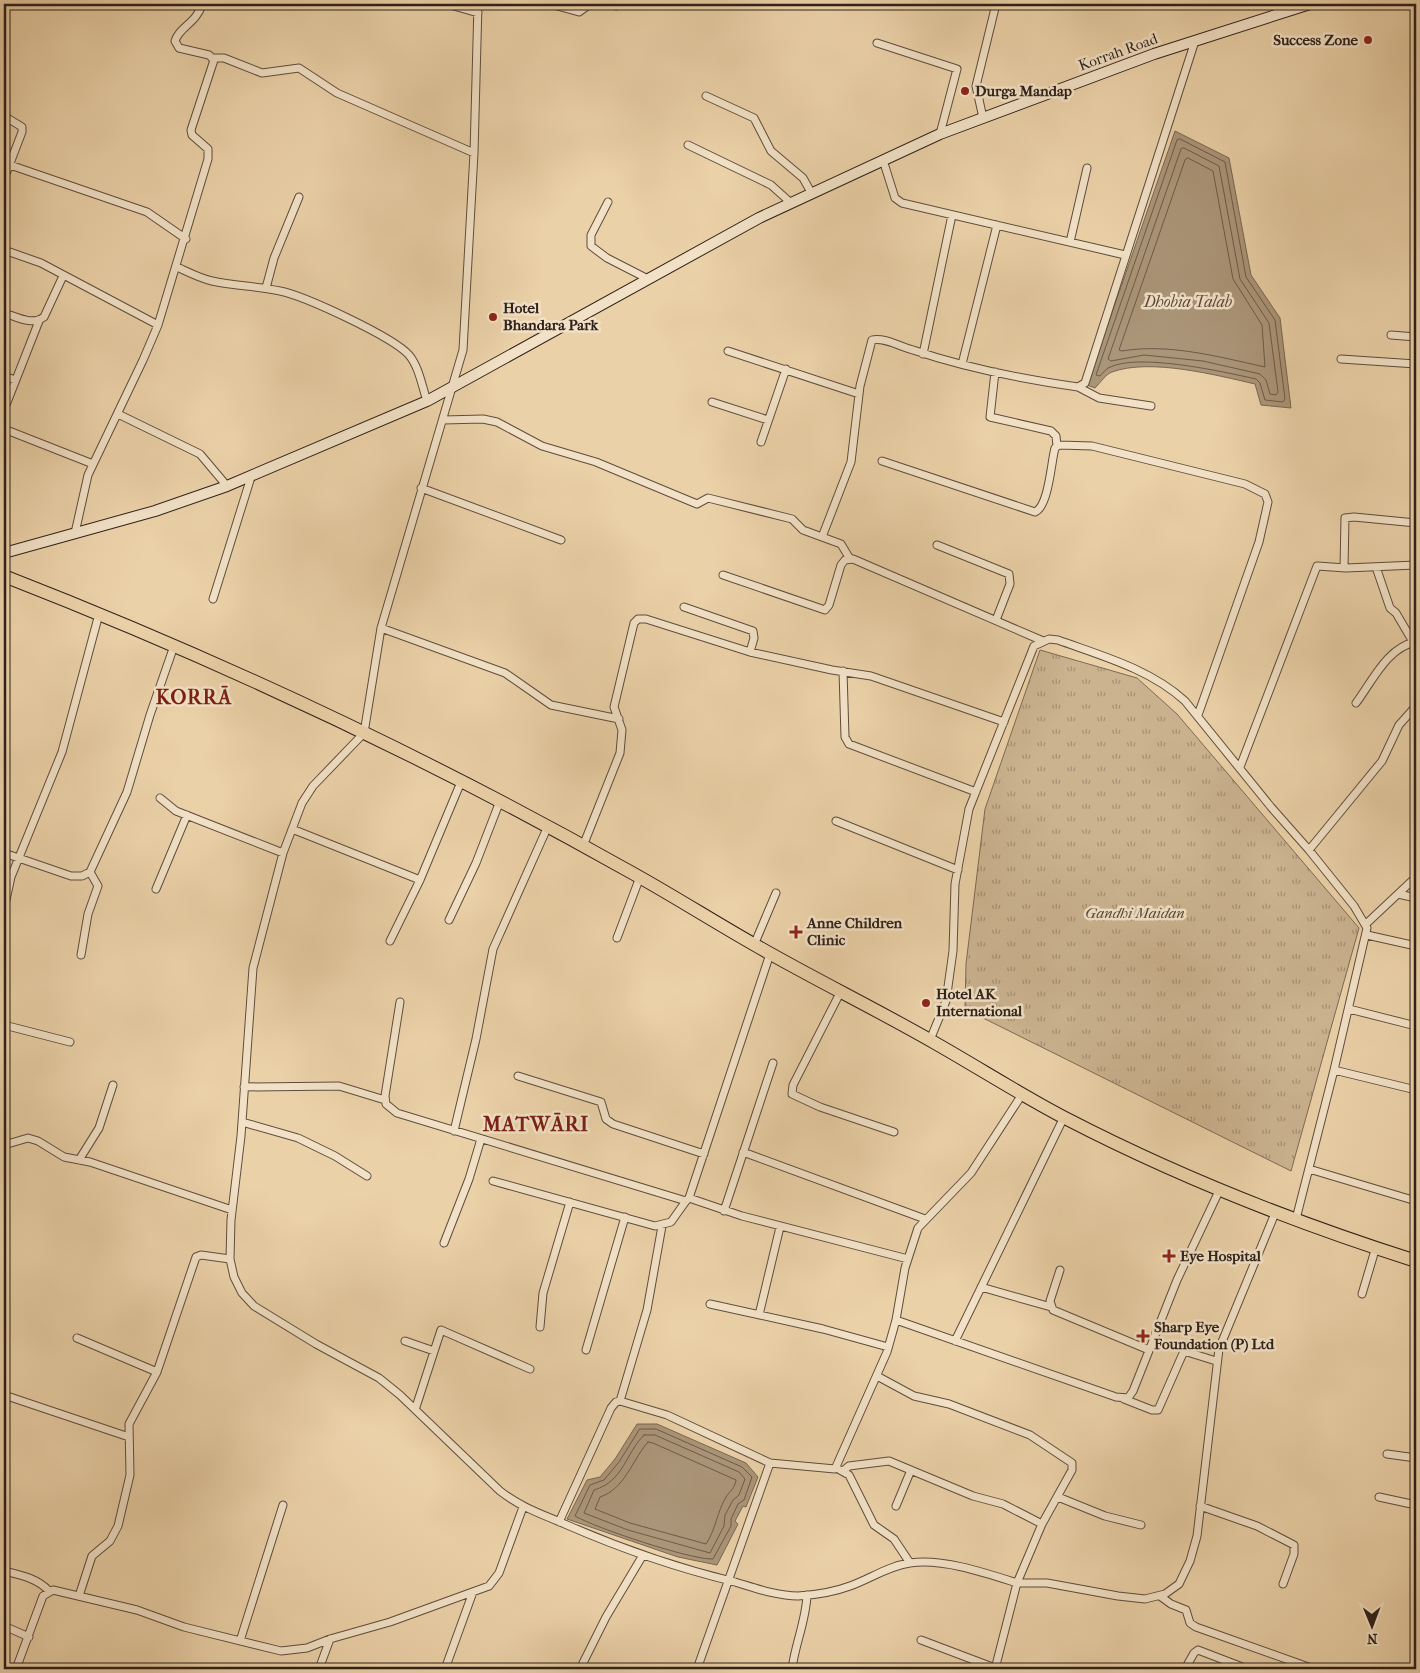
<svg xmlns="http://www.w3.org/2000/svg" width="1420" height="1673" font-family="'IM FELL French Canon',serif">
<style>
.grass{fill:url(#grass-tufts);stroke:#7c6a55}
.water{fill:#ab9578;stroke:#796752}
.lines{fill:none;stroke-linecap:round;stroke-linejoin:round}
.shore{stroke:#6c5b49;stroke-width:1}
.street-casing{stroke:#5d4d3e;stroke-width:9}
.secondary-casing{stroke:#2e211a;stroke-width:12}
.highway-casing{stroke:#2e211a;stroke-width:14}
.street{stroke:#f2e1c6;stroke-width:7}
.secondary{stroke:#f2e1c6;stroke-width:10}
.highway{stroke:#ebd1a8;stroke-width:12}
.poi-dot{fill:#8f2418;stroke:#f2e1c6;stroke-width:2}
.labels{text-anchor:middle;stroke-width:5;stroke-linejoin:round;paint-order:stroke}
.poi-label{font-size:15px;font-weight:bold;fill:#2e211a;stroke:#f2e1c6;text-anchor:start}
.street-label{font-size:15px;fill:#2e211a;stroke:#f2e1c6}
.park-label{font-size:15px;font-style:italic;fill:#554638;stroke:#f2e1c6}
.water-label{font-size:16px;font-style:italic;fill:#5a4a3b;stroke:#f2e1c6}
.district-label{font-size:20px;font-weight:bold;letter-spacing:1px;fill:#7a1f14;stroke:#f2e1c6}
</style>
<defs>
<pattern id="grass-tufts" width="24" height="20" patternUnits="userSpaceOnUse" patternTransform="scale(1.25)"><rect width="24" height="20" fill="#cbb390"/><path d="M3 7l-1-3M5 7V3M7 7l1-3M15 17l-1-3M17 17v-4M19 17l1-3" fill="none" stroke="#a59175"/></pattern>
</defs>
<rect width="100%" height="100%" fill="#ebd1a8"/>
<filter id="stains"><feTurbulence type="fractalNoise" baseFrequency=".004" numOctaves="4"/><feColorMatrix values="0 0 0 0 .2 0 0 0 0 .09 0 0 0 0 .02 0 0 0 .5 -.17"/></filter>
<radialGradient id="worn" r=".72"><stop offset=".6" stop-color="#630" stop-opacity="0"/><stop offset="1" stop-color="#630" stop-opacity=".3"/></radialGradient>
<path class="grass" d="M1040 650 1137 678 1177 714 1359 928 1291 1171 965 1009 966 964 985 809Z"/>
<path class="water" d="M1175 131 1229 158 1251 275 1280 318 1291 408 1261 405 1255 384C1216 375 1150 358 1112 372 1106 374 1100 383 1095 388L1087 385Z
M637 1424H657L746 1463 758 1477 746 1507 743 1506 735 1521 738 1524 717 1565 678 1557 567 1519 587 1480 600 1477 615 1459Z"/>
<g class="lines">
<path class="shore" d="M1180 139 1225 162 1246 277 1275 320 1285 399 1283 402 1265 400 1260 383 1256 379C1224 372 1137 352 1108 368 1105 370 1102 374 1100 376L1096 375 1177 140Z
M1184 148 1219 166 1240 279 1269 323 1278 392 1276 395 1270 394 1266 380 1260 374 1203 361 1144 355 1111 361 1108 359 1181 149Z
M1188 158 1213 171 1233 279 1262 325 1265 367C1219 357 1169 343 1122 351L1119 350 1185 160Z
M640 1429H656L742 1467 752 1477 744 1500 738 1504 731 1519V1526L713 1559C691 1560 596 1528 575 1516L590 1485 604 1480 619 1462Z
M644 1435H655L739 1472 745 1479 739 1495 733 1500 725 1515 724 1526 710 1553 628 1530 584 1513 594 1490C624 1481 625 1454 644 1435Z
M648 1442 653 1443 736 1480C735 1488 730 1491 726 1497 717 1512 716 1529 706 1544L630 1523 595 1509 600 1497C625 1489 632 1460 648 1442Z"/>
<defs>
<path id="street" d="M447 4 478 13
M478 4 474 153 463 350 381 628 364 733 313 786 302 803 283 853 253 968 241 1136 231 1220 230 1259 234 1277 242 1293 254 1306 316 1344 379 1378 400 1395 500 1491C522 1508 542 1514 567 1525 622 1549 677 1568 735 1582 755 1588 777 1596 798 1596 815 1595 834 1592 850 1586 870 1579 888 1566 910 1563 942 1558 986 1573 1017 1583L995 1669
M550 4 579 12 590 4
M612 4 616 6
M877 43 957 69 940 134
M213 58H224L262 73 299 68 337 93 474 153
M706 96 754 118 771 151 803 178 812 194
M4 116 22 127V132L4 179
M983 118 976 86 996 4
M688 145 771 185 791 203
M883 160 895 198 902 203 1125 255
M10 165 147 212 186 239
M608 202 591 235V246L607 258 648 279
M1070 242 1087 168
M4 250 41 263 158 325
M177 267C188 272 199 278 212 281 234 286 257 286 280 291 305 296 393 337 409 355 419 367 422 386 427 401
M266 288 274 258 299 197
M4 313C17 317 32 326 44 317L63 276
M1391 335 1416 337
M728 351 859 394
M923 354 952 215
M1341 359 1416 364
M962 364 997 225
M995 372 990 417 1051 431 1056 436 1057 446
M4 376 15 380
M1078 387 1099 398 1151 406
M712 402 768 420
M4 410 39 321
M118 414 200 454 227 486
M443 420 483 419 497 422 542 446 596 462 697 504 708 498 792 519 803 530 841 544 850 559
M4 429 93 464
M761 442 786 369
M882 461 1035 512C1049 506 1051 462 1055 448L1059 445 1092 446 1245 484 1265 494 1268 502 1259 542 1198 715
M421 488 561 540
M75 533 88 475 143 360 158 325 208 159V149L192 135 191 130 214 60 209 55 179 48 175 41C179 27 197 23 202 4
M822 537 851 462 860 386 872 340C884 337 901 347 913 350 966 368 1022 379 1078 387L1085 383 1195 41
M937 545 1009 574 1010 584 996 620
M1376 567 1390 608 1396 613 1416 647
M1344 568 1345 518 1354 517 1416 523
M723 575 825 610 829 605 841 565 845 560 853 559 1043 641
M213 599 252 474
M684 607 753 631 754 638 750 652
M381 628 505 673 551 705 619 719
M843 671 845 737 849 744 976 792
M1356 703C1372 682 1387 647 1416 642
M1240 767 1317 566 1346 568 1416 565
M160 798 176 811 283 853
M836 821 958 870
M292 829 420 880
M583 846 620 753 622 730 614 707 634 623 638 619H646L750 652 832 670 871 676 1004 722
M1309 850 1382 761 1399 725 1416 706
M4 853 71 876H82L90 872 127 792 150 715 174 646
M156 889 187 815
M1398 894 1416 898
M4 909 11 877 62 752 99 614
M449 920 476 863 500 801
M1366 924 1416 877
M1367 935 1416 946
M617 938 640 877
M390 941 420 880 461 782
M754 945 776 893
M81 955 88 914 98 886 90 872
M840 993 793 1085 792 1094 820 1107 894 1132
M400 1002 385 1096 386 1104 397 1113 686 1201 689 1198 770 954
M1349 1009 1416 1026
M4 1025 70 1042
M930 1040 946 1001 953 951 955 884 969 809 1034 646 1049 639 1058 640C1102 656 1150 669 1185 701L1271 807 1309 850 1354 906 1367 928 1334 1070 1296 1219
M1334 1070 1416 1090
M518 1076 601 1102 606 1119 613 1124 704 1154
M244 1087 339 1086 385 1100
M242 1122 298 1138 335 1156 367 1176
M454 1131 476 1039 493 949 548 826
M4 1145 28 1138 38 1141 64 1157 90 1162 232 1210
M743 1152 925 1219
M79 1160 99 1128 113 1085
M1309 1169 1416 1201
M493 1181 655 1226 671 1222 686 1201
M689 1198 742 1216 908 1259
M724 1211 773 1063
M444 1243 469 1179 481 1139
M1060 1270 1050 1301 1053 1310 1149 1350
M981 1287 1051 1307
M1362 1294 1376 1247
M710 1304 823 1329 888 1347
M759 1315 780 1227
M896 1320 1116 1397 1128 1398 1133 1391 1177 1280 1220 1189
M540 1327 543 1293 570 1202
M77 1338 157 1372
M405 1341 434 1351
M955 1341 1064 1117
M586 1350 625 1217
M877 1376 914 1396 949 1404 1030 1435 1072 1463V1470L1042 1524 1017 1583H1047L1118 1596 1145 1599 1165 1594 1179 1584 1190 1561 1197 1536 1219 1349 1276 1211
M10 1397 129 1437
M1124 1399 1152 1410H1158L1184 1351 1216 1361
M620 1401 647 1310 662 1226
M416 1407 441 1330 530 1369
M1387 1454 1416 1458
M840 1470 849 1475 874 1525 894 1539 910 1563
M843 1471 849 1466 889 1461 973 1496 1003 1504 1042 1524
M1058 1497 1105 1516 1141 1525
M1379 1497 1416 1505
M896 1506 911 1470
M1200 1506 1257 1526 1294 1545V1554L1283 1584
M559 1522 611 1408 616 1402 620 1401 667 1415 770 1463 835 1469 887 1352 896 1320 905 1268 918 1228 971 1173 1023 1093
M4 1571C20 1575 37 1578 49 1591
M79 1596 92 1556 110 1541 118 1526 130 1475 129 1424 157 1372 196 1257 201 1255 230 1259
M1160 1596 1171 1604 1186 1610 1190 1623 1196 1627 1314 1669
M4 1626 29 1637
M921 1640 995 1668
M240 1641 283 1505
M16 1669 43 1596 53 1590 137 1610 184 1627 281 1651 307 1648 330 1639 390 1622 489 1586 499 1573 523 1507
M319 1669 330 1639
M445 1669 473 1592
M580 1669 606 1617 643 1555
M697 1669 770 1463
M792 1669C795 1644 806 1621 807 1595
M1185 1669 1194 1653 1198 1650 1245 1668"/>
<path id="secondary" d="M4 553 155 511 227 486 427 401 759 218 940 134 1154 54 1310 4"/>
<path id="highway" d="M4 576C217 659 426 757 625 869 669 893 711 920 755 945 814 979 876 1009 935 1043 979 1068 1021 1095 1065 1118 1177 1176 1296 1223 1416 1261"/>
</defs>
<use href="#street" class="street-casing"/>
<use href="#secondary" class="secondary-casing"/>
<use href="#highway" class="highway-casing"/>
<use href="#street" class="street"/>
<use href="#secondary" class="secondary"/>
<use href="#highway" class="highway"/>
</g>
<g class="poi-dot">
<circle cx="1368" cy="40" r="5"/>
<circle cx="965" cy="91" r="5"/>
<circle cx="493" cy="317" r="5"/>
<path d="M793.5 924.5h5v5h5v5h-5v5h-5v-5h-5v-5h5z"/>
<circle cx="926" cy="1003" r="5"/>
<path d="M1166.5 1248.5h5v5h5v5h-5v5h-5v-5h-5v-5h5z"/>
<path d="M1140.5 1328.5h5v5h5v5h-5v5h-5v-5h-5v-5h5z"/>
</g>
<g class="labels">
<g class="poi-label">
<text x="1358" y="45" text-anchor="end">Success Zone</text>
<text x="975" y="96">Durga Mandap</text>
<text x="503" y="313">Hotel<tspan x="503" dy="17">Bhandara Park</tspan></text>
<text x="807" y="928">Anne Children<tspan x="807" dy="17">Clinic</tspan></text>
<text x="936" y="999">Hotel AK<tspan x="936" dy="17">International</tspan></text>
<text x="1180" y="1261">Eye Hospital</text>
<text x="1154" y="1332">Sharp Eye<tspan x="1154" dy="17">Foundation (P) Ltd</tspan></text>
</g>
<g class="street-label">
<text transform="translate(1118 52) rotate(-20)" y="5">Korrah Road</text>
</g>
<g class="park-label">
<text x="1135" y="918">Gandhi Maidan</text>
</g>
<g class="water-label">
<text x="1188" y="307">Dhobia Talab</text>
</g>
<g class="district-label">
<text x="194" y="704">KORRĀ</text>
<text x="536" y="1131">MATWĀRI</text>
</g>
</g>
<rect width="1420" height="1673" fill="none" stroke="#ebd1a8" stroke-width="20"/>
<rect x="5" y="5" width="1410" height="1663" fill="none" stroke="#2e211a" stroke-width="2.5"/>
<rect x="10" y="10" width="1400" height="1653" fill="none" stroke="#2e211a"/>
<g transform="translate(1372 1626) rotate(179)" stroke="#f2e1c6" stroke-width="4" paint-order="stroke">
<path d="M0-4L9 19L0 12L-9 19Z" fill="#2e211a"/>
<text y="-8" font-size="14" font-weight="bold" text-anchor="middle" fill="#2e211a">N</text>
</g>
<rect width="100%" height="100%" filter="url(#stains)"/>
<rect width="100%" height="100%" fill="url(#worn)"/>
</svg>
